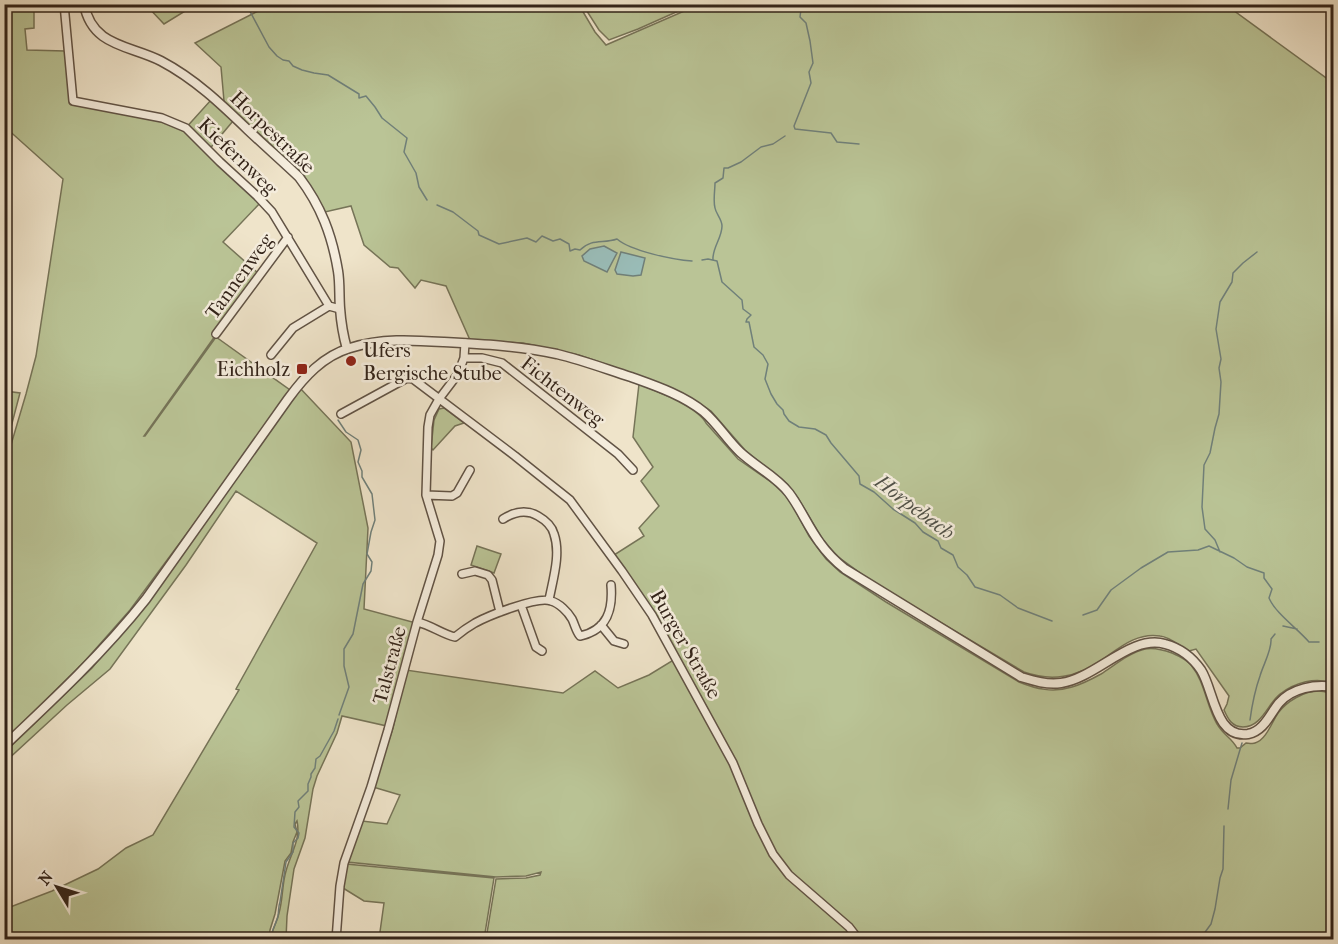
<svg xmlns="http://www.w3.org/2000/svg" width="1338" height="944" font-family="'IM FELL French Canon',serif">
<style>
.green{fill:#bac496;stroke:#767458;stroke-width:1.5}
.water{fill:#9abeba;stroke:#70807a;stroke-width:1.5}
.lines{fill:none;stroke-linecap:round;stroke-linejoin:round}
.stream{stroke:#70807a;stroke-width:1.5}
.minor-casing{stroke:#615345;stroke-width:10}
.tertiary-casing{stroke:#615345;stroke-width:11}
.minor{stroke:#f5eddd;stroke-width:7}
.tertiary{stroke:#f5eddd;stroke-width:8}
.poi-dot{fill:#8f2418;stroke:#f5eddd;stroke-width:2}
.labels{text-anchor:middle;stroke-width:5;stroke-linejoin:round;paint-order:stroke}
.street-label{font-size:20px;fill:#322319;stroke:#f5eddd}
.poi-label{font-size:20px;fill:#322319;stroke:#f5eddd;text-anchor:start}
.water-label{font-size:21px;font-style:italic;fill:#515249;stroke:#f5eddd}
</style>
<rect width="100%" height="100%" fill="#efe4ca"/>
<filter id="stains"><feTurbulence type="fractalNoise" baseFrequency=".00333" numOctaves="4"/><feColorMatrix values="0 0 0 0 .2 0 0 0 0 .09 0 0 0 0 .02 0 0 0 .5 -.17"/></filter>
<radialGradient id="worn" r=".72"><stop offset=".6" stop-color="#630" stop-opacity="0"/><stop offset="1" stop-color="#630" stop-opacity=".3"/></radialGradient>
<path class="green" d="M34 4V28L25 29 27 50 65 51 71 103 161 118 183 131 211 100 233 121 207 152 261 202 223 242 259 274 144 436H145L216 337 290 390 254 443 130 610 85 661 5 740V465L26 394 36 356 63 179 5 127V5Z
M264 4 579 5 595 32 606 45 698 5H1226L1333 83V683C1315 677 1296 682 1280 694 1268 703 1262 727 1243 727 1232 727 1228 719 1224 710L1227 704 1229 696 1196 649 1189 651C1180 646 1170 637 1160 636 1136 632 1118 649 1100 661 1076 677 1052 682 1024 672L874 583 837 556 823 540 798 498 787 484 745 450 711 411 685 395 637 375 579 355 523 343 470 340 446 286 421 280 415 288 398 268 390 267 364 245 351 206 325 212 303 174 222 104 224 101 221 67 195 43 266 7Z
M146 5H195L164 24Z
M583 5H692L638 29 609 40 599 30Z
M639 384C656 391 698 407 706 423L738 459 774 484 783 492 793 506 809 536 826 559 840 572 886 602 1019 682C1036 689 1053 693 1072 687 1082 684 1092 679 1101 674 1115 665 1129 653 1145 649 1154 647 1164 650 1172 653 1179 656 1186 659 1191 665 1205 682 1206 705 1217 724 1223 735 1231 737 1237 748H1240L1246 743C1248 743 1253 744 1255 743 1266 740 1272 722 1278 713 1287 701 1304 691 1319 691 1324 691 1329 693 1333 694V939H861L793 876 768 841 734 758 725 741 647 601 614 555 644 536 639 528 659 506 641 481 653 467 633 437Z
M299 387 351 442 368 528 364 609 416 623 387 726 342 716 337 733 317 776 313 789 305 838 294 869 287 916 286 939H271C272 928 277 923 279 913 283 899 282 884 286 871 291 853 301 839 297 821L295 824 297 832 293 842 291 853 285 861 275 914 270 930 269 939H5V909L52 891 98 869 126 848 153 835 239 690 236 689 317 543 236 491 186 565 110 669 67 705 5 762V752L92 668 134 617Z
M5 391 20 393 5 450 4 391Z
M444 408 464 423 455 426 433 450 431 448 434 420 439 409Z
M477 546 501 554 494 573 471 565Z
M675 659 724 748 774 858 848 927 857 939H486L496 879 526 878 540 875 541 872 526 876 496 877 347 862 362 821 387 824 400 795 373 787 393 728 406 670 563 693 595 671 618 688 649 675Z
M346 864 494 878 484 939H379L384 903 364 901 343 888Z"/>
<path class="water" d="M604 246 617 253 607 272 584 261 582 256 590 249Z
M621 252 645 258 641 275 633 276 617 274 615 270Z"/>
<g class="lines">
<path class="stream" d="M246 4 269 47 277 56 283 60 289 61 293 66 302 70 314 73 328 75 359 94V98L366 96 375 107 382 118 407 138 404 152 416 173 419 187 427 200
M798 4 801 9 800 17 806 23 810 41 813 63 809 72 811 83 794 126 795 129 831 133 837 142 859 144
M437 205 453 212 478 231 479 235 499 244 527 238 536 242 542 236 553 241 560 239 569 244 570 251 575 249 580 250C592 238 603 244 617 239 631 251 674 260 692 261
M702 260 708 259 717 261 722 282 742 300 743 309 751 315 747 319 746 322H749L754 347 763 355 768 364 765 379 771 394 777 404 783 410 784 414 789 421 799 427 815 429 826 435 831 443 859 476 860 484 874 492 893 509 915 523 923 532 938 541 941 548 953 555 958 567 967 575 975 587 1000 595 1018 608 1052 621
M713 260C712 248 722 238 722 226 722 219 716 214 715 208 713 201 715 190 715 183L723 178 724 168H728L741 162 761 147 773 144 785 136
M338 420 346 432 358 440 361 450 358 462 362 471V477L372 494 375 520 371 532 367 554 372 562 371 571 363 584 353 634 344 649V666L349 687 339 715
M1220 552 1215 540 1205 529 1202 507 1204 465 1210 453 1215 428 1219 414 1221 382 1219 368 1221 359 1216 329 1220 302 1232 282 1233 273 1243 263 1257 252
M1083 615 1097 610 1111 590 1141 568 1168 552 1198 550 1209 546 1234 558 1247 567 1264 573V578L1272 589 1269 598C1276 614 1297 628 1309 642H1319
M1283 626 1297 629
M1250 720C1252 705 1255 690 1260 676 1263 665 1272 650 1271 639L1275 634
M1228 809 1231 780 1242 743
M270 940C271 932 276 924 278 916 279 911 278 907 280 902L286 862 293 852V843L298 838 299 833 294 827 295 812 299 807 298 801 308 791V784L311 777V774L315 768 316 759 320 756 334 731 338 719
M1197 940 1203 935 1211 924 1215 909 1220 878 1223 869 1224 826"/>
<defs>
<path id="minor" d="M64 4 73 101 162 118 186 128 220 162 257 196 272 212 329 306 340 309
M216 334 288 237
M271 355 293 328 329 306
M464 358H482L502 363 618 454 633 470
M341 414 407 378 413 379 515 456 570 500 622 571 652 615 733 763 758 824 773 854 789 875 849 927 859 940
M426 495 452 496 457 493 470 470
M503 519C514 512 526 509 538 516 545 520 552 526 554 534 561 554 553 579 549 600
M462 574 475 571 488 575 492 580 500 612
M521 605 536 647 542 651
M417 622C431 625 442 634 455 637 461 632 468 627 475 623 488 616 537 596 551 601 559 603 568 612 572 619 575 625 576 631 580 636 608 630 613 609 611 585
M601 625 614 641 624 644
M336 940 340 886 344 863 371 787 388 730 417 622 438 555 440 541 426 495 428 427 430 415 439 399 458 374 464 358 465 343"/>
<path id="tertiary" d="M84 4C92 47 130 45 161 61 195 79 221 104 248 130 265 146 282 161 299 177 321 206 332 235 338 271 340 283 339 295 340 308 341 322 343 335 347 349
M4 746C54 699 104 652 146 599L288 399C304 377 323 356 350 348 381 338 412 340 444 342 482 344 520 346 557 354 582 360 606 369 631 377 656 386 683 395 704 412 718 424 727 440 740 452 756 467 776 476 789 493 801 509 808 527 820 543 827 553 835 561 845 569L1021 677C1034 681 1047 685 1061 683 1096 678 1131 634 1165 644 1180 648 1192 657 1201 670 1214 690 1215 739 1248 734 1264 731 1270 714 1279 703 1292 688 1315 684 1334 687"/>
</defs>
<use href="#minor" class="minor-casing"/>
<use href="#tertiary" class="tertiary-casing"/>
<use href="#minor" class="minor"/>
<use href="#tertiary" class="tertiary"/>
</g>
<g class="poi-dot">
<circle cx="351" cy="361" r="6"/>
<rect x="296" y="363" width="12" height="12" rx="3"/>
</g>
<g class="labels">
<g class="street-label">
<text transform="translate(273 132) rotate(44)" y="7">Horpestraße</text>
<text transform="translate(238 156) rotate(44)" y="7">Kiefernweg</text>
<text transform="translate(239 276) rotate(-54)" y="7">Tannenweg</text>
<text transform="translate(563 391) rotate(38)" y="7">Fichtenweg</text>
<text transform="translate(686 644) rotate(60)" y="7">Burger Straße</text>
<text transform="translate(389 665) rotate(-75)" y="7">Talstraße</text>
</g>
<g class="poi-label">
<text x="363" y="357">Ufers<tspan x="363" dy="23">Bergische Stube</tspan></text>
<text x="290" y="376" text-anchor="end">Eichholz</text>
</g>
<g class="water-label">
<text transform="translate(915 507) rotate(37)" y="7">Horpebach</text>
</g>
</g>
<rect width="1338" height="944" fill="none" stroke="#efe4ca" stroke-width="24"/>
<rect x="6" y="6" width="1326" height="932" fill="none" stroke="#322319" stroke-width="3"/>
<rect x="12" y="12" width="1314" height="920" fill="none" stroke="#322319" stroke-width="1.5"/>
<g transform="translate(57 887) rotate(308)" stroke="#f5eddd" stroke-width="4.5" paint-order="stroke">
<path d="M0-4.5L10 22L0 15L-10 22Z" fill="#322319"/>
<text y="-9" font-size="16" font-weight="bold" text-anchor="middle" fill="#322319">N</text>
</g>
<rect width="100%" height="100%" filter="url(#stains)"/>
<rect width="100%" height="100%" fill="url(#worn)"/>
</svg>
